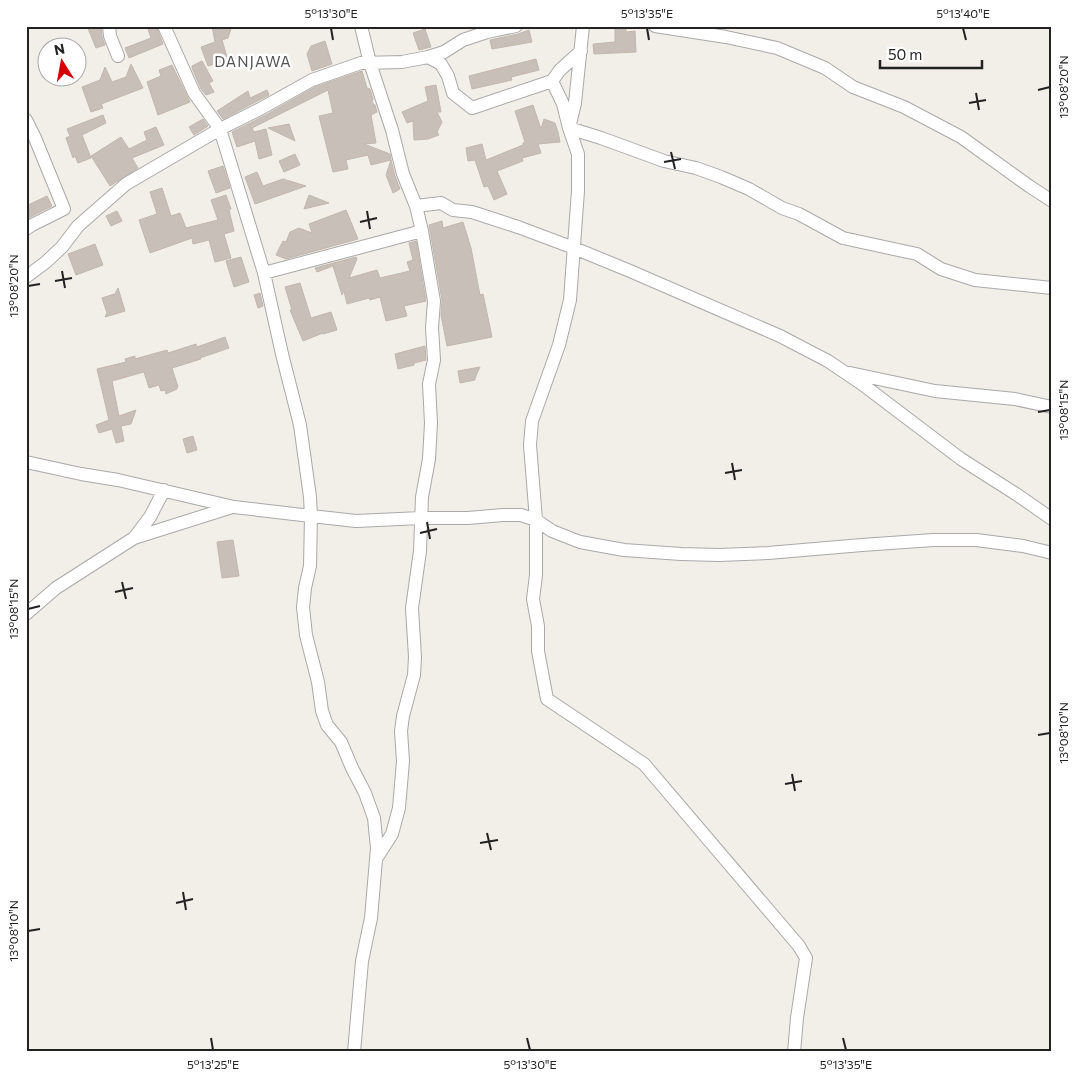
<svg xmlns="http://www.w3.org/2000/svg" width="1078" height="1078" font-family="Commissioner,sans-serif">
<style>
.building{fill:#c7bfb8;stroke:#c4b6ab}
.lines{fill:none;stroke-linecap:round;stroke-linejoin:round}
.street-casing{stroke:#a9a9a9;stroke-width:14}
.street{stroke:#fff;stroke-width:12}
.ticks{fill:none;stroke:#222;stroke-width:2}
.labels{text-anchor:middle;stroke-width:5;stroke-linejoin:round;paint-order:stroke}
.quarter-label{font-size:15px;letter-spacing:1px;fill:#555;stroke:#fff}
.neatline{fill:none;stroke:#222;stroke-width:2}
.ticks-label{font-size:12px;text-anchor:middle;fill:#222}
</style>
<rect width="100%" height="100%" fill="#f2efe9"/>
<path class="building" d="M87 26H101L102 37 105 45 96 48Z
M147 26H156L163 44 129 58 125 48 151 38Z
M212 26H232L228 38 222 40 228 60 208 66 201 47 215 42Z
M615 26H626V32L635 31 636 52 594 54 593 44 615 42Z
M425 29 431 47 419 50 413 33Z
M529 30 532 42 492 49 490 40 518 34Z
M325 41 332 64 312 71 307 54 311 46Z
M536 59 539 70 511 77 512 80 472 89 469 76Z
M202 61 213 81 209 83 214 92 206 95 201 89 192 68V66Z
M131 64 143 88 101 104 103 108 91 112 82 87 100 80 105 67 112 82 126 77Z
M172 65 187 96 190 102 158 115 147 82 161 76 159 70Z
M362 71 367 88 370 89 373 99 372 103 375 105 377 112 371 115 376 143 364 144 390 154 391 160 371 165 368 155 346 160 348 169 333 172 319 116 333 113 328 90 252 128 254 132 266 129 272 155 259 159 255 141 237 147 232 132 264 116 315 87Z
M436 85 441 112H437L442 122 437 132 439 135 428 139 414 140 413 121 407 123 402 112 428 101 425 87Z
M267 90 269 95 223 119 217 111 248 91 250 98Z
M533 105 541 129 544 119 555 123 558 132 560 142 538 144 541 153 522 158 523 161 497 171 507 194 494 200 488 186 484 187 475 160 468 161 466 148 482 144 486 160 523 145V143L525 142 515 111Z
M103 115 106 123 82 135 91 158 78 163 75 156 73 158 66 138 70 136 67 129Z
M203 119 208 126 194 135 189 127Z
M289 124 295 141 268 128Z
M156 127 164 145 132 158 138 168 110 186 91 156 121 137 129 149 147 140 144 132Z
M295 154 300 165 284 172 279 161Z
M391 160 395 176 400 189 393 193 386 175Z
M223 166 230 188 216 193 208 171Z
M257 172 263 186 283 179 306 186 255 204 245 177Z
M162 188 171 216 180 213 186 228 218 220 211 200 226 195 231 209 229 210 234 231 224 234 231 258 215 262 209 240 193 244 192 238 150 253 139 220 157 214 150 192Z
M309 195 329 203 304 209Z
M47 196 52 206 28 218 26 214V206Z
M346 210 358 239 286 259 276 255 283 241 286 242 290 232 299 228 312 233 309 224Z
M117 211 122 221 111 226 106 216Z
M442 221 443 228 463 222 471 248 480 295 483 294 492 337 447 346 441 315 442 300 429 225Z
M416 241 426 301 404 306 407 316 386 321 380 297 370 300 369 298 347 304 344 291 342 295 333 266 317 272 315 268 356 257 357 259 349 278 377 270 380 278 410 271 407 262 413 260 409 243Z
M95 244 103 265 76 275 68 254Z
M241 257 249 282 234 287 226 261Z
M300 283 311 318 331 312 337 330 323 334V333L303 341 290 310H292L285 287Z
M118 288 125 311 105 317 107 313 102 298 114 294V296Z
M260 293 263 306 258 308 254 295Z
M225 337 229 348 200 358 201 359 172 368 178 387H177V389L166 394 165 390 161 391 159 385 149 388 144 372 112 381 119 416 136 410 131 424 121 426 124 441 116 443 112 429 99 433 96 425 109 420 97 369 126 362 125 359 135 356V359L167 350 168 353 196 344 197 347Z
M425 346 426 360 414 363V365L398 369 395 354Z
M480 367 475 378V380L460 383 458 371Z
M193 436 197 450 187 453 183 439Z
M233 540 239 576 222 578 217 542Z"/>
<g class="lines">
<defs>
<path id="street" d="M109 26 110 36 118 56
M164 26 194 93 220 129 264 273 282 354 300 425 310 497 311 516 356 521 421 518H468L503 515H521L536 520 552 531 580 542 624 550 681 554 719 555 768 553 862 545 933 540H976L1023 546 1052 553
M361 26 370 63 392 130 403 174 416 206 422 231 434 301 432 328 434 360 429 384 431 423 429 459 422 497 420 551 412 608 415 657 414 675 403 716 401 731 403 761 399 808 392 834 376 859
M583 26 575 103 569 128 578 154V191L570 300 559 345 532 421 530 445 536 520V575L533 599 538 626V651L547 699 644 764 799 946 806 958 797 1018 794 1052
M655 26 726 37 777 48 825 68 853 87 904 107 961 137 1029 186 1052 201
M428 57 444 52 463 40 487 32 516 26
M552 81 560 70 581 51
M26 120 35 138 64 209 32 225 26 229
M416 206 441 203 453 210 472 212 518 227 574 248 630 271 780 336 828 361 862 384 961 459 1016 494 1052 519
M264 273 422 231
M26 277 46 262 62 247 78 226 126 184 220 129 260 109 312 80 361 63 402 62 428 57 441 64 448 76 453 93 472 108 552 81 563 104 569 128 601 138 664 161 696 168 721 177 749 189 782 208 799 214 843 238 917 254 941 269 975 280 1052 288
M850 373 935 391 1015 399 1052 407
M26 462 81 474 118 480 234 507 311 516 310 566 305 588 303 607 306 635 318 682 322 711 327 725 341 742 352 768 365 793 374 818 377 848 371 918 362 961 354 1052
M134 538 232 507
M26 614 56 588 134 538 150 517 164 490"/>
</defs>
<use href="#street" class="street-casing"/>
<use href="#street" class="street"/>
</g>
<path class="ticks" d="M331 28 333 40M647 28 649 40M963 28 966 40M1038 90 1050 87M976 93 979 110M969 103 986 100M671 152 675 169M664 162 681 159M367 211 370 229M360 222 377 218M62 271 65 288M55 281 72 278M28 286 40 284M1038 412 1050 410M732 463 735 480M725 473 742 470M427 522 430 539M420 533 437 529M122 582 126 599M115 592 133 588M28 609 40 606M1038 735 1050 733M792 774 795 791M785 784 802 781M487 833 491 850M480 843 498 840M183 892 186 910M176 903 193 899M28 931 40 929M211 1038 213 1050M527 1038 530 1050M843 1038 846 1050"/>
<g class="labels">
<g class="quarter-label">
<text x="253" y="67">DANJAWA</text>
</g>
</g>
<rect width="1078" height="1078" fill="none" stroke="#ffffff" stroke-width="55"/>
<g transform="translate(62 62) rotate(349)"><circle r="24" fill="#ffffff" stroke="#a7a7a7"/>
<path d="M0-4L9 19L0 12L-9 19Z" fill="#d40000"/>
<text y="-8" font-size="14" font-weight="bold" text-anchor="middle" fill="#222222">N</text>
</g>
<path d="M880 60v8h102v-8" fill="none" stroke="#222222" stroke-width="2.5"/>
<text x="888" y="60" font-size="15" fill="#222222" stroke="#ffffff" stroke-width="4" paint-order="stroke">50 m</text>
<rect x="28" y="28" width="1022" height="1022" class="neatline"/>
<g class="ticks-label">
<text x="331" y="18">5°13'30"E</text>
<text x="647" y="18">5°13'35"E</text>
<text x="963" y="18">5°13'40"E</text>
<text transform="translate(1064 87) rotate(-90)" y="4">13°08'20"N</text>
<text transform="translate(14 286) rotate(-90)" y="4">13°08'20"N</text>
<text transform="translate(1064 410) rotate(-90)" y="4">13°08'15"N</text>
<text transform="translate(14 609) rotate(-90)" y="4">13°08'15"N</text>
<text transform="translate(1064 733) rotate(-90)" y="4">13°08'10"N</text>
<text transform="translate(14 931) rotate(-90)" y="4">13°08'10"N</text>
<text x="213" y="1069">5°13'25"E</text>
<text x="530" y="1069">5°13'30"E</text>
<text x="846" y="1069">5°13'35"E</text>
</g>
</svg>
